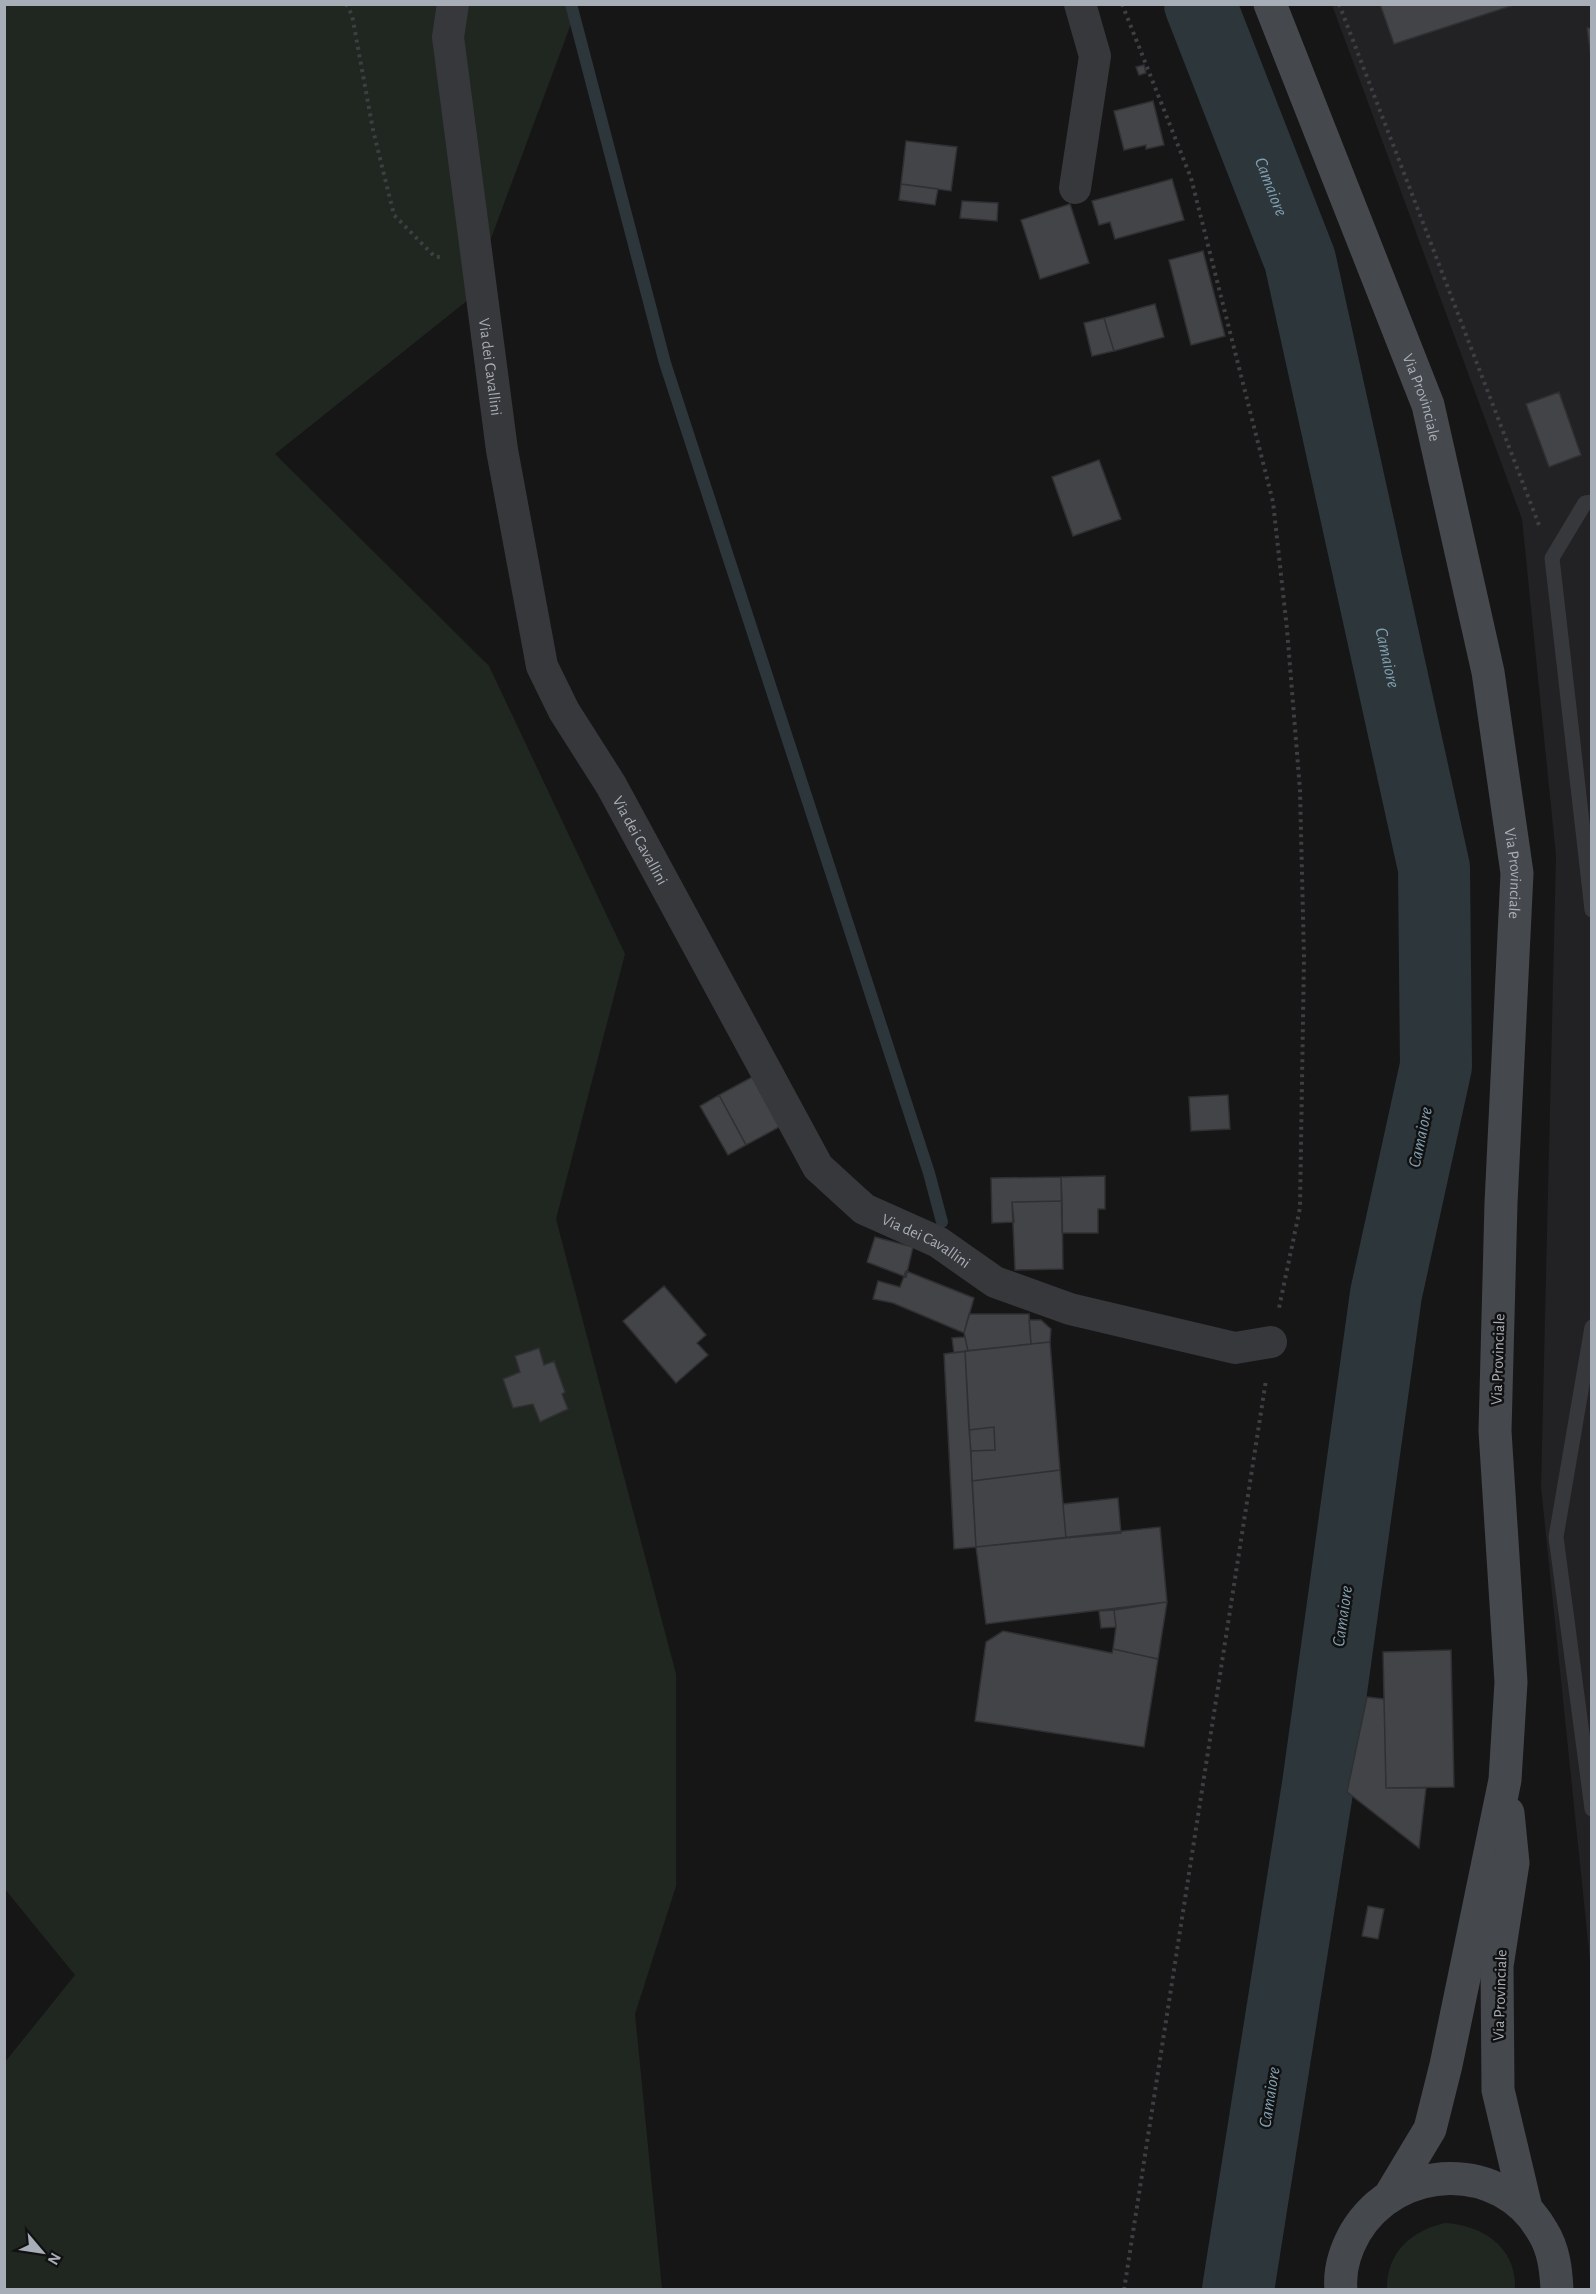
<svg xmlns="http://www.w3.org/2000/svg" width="1596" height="2294" font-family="'Alegreya Sans',sans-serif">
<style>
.built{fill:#222224}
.green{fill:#202720}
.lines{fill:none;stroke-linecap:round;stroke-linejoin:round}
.stream{stroke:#2c363b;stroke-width:12}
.river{stroke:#2c363b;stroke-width:72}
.building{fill:#424447;stroke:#303033;stroke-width:1.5}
.path{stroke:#3d3f43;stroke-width:4;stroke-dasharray:3 4.5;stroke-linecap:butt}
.lane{stroke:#37383c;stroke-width:15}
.street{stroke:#37383c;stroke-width:32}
.secondary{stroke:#45484c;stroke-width:33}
.labels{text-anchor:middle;stroke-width:5;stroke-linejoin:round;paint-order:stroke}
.street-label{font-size:16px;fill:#a8aeb7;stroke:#111112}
.water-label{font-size:18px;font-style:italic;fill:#819fb0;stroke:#111112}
</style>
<rect width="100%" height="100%" fill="#161617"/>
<path class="built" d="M1332 5H1591V1970L1541 1487 1556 856 1522 519Z"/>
<path class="green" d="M5 5H578L468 300 275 454 489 666 625 954 556 1219 676 1674V1886L635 2014 662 2289 5 2290V2062L75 1975 4 1888Z
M1445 2223C1483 2225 1517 2248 1515 2289H1387C1387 2252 1411 2231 1445 2223Z"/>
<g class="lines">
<path class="stream" d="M571 4 665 363 929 1173 942 1222"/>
<path class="river" id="s1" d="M1200 4 1300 260 1434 868 1436 1066 1386 1294 1318 1785 1238 2290"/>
</g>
<path class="building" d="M1380 4H1517L1394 44Z
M1587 28H1592V65Z
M1144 65 1146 73 1139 75 1136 67Z
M1153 101 1164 145 1146 149V145L1124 150 1114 111Z
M906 141 957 147 951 191 901 184Z
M1172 179 1184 220 1115 239 1110 222 1099 225 1092 201Z
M901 184 938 189 935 205 899 200Z
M962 201 998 203 997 221 960 218Z
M1070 204 1089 263 1040 279 1021 220Z
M1203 251 1225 336 1191 345 1169 260Z
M1155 304 1164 337 1114 351 1104 318Z
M1104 318 1114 351 1092 356 1084 323Z
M1559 392 1581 455 1549 467 1526 404Z
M1099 460 1121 519 1073 536 1052 477Z
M754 1076 781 1126 746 1145 719 1095Z
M719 1095 746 1145 728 1155 700 1106Z
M1228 1095 1230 1129 1191 1131 1189 1097Z
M1105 1176V1209H1098V1233H1062L1061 1177Z
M1061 1177 1062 1201 1012 1202 1014 1222 992 1223 991 1178Z
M1062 1201 1063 1269 1015 1270 1012 1202Z
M875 1237 913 1247 906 1277 867 1262Z
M906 1271 974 1298 964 1333 893 1303 873 1299 878 1281 900 1287Z
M664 1286 706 1335 697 1343 708 1355 676 1383 623 1321Z
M969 1314H1029L1031 1344 968 1351 964 1333Z
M1029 1320H1041L1051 1329 1050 1342 1031 1344Z
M965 1337 968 1351 954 1353 952 1338Z
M1050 1342 1060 1470 972 1481 971 1451 995 1450 994 1427 969 1430 965 1351Z
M539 1348 544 1365 554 1361 565 1392 562 1394 568 1409 540 1422 533 1404 513 1408 503 1379 520 1372 515 1356Z
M965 1351 976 1547 954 1549 944 1354Z
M994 1427 995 1450 971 1451 969 1430Z
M1060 1470 1066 1538 976 1547 972 1481Z
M1118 1498 1121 1533 1066 1538 1063 1504Z
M1160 1527 1167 1602 986 1624 976 1547Z
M1167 1602 1158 1659 1113 1649 1116 1627 1114 1610Z
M1114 1610 1116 1627 1101 1628 1099 1611Z
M1003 1631 1112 1653 1113 1649 1158 1659 1144 1747 975 1721 986 1642Z
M1451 1650 1454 1787 1386 1788 1383 1652Z
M1367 1697 1384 1699 1386 1788H1426L1419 1848 1347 1792Z
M1368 1906 1384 1909 1378 1939 1362 1936Z"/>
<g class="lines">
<path class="path" d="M346 4 352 15 373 130 394 215 435 257H441
M1122 4 1191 178 1273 502 1287 629 1300 790 1304 957 1300 1208 1279 1308
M1339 4 1539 525
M1124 2290 1266 1380"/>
<path class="lane" d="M1592 502 1585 503 1552 558 1592 910
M1592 1327 1556 1537 1592 1809"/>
<g class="street">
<path id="s2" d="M453 4 448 37 502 450 542 666 564 711 611 785 818 1167 864 1209 938 1242 995 1282 1070 1309 1235 1348 1271 1342"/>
<path d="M1075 188 1095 56 1080 4"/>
</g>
<g class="secondary">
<path id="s3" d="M1270 4 1428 405 1488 672 1517 873 1501 1203 1495 1431 1511 1682 1505 1780 1446 2065 1430 2129 1391 2194"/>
<path d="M1508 1813 1513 1863 1497 1966 1498 2090 1526 2208"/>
<path d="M1341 2290C1339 2270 1346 2249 1355 2233 1397 2162 1502 2159 1543 2232 1554 2250 1556 2270 1557 2290"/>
</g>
</g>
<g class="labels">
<g class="street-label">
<text dy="6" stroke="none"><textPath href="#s2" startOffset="366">Via dei Cavallini</textPath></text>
<text dy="6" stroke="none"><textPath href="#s3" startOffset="422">Via Provinciale</textPath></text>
<text dy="6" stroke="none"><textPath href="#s2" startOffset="870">Via dei Cavallini</textPath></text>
<text dy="6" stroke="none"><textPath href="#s3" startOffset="908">Via Provinciale</textPath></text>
<text dy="6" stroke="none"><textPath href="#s2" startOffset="1374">Via dei Cavallini</textPath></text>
<text transform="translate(1497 1359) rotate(-88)" y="6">Via Provinciale</text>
<text transform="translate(1499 1995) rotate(-88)" y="6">Via Provinciale</text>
</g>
<g class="water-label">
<text dy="6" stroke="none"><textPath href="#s1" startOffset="196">Camaiore</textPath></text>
<text dy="6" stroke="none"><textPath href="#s1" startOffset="682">Camaiore</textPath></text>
<text transform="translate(1420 1137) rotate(-78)" y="6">Camaiore</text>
<text transform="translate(1342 1616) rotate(-82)" y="6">Camaiore</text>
<text transform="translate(1269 2097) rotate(-81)" y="6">Camaiore</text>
</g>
</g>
<rect width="1596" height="2294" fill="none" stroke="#a8aeb7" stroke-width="12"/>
<g transform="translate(42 2252) rotate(119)" stroke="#111112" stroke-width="4.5" paint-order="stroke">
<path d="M0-4.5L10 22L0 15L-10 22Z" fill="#a8aeb7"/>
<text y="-9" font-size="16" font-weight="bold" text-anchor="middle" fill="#a8aeb7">N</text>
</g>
</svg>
